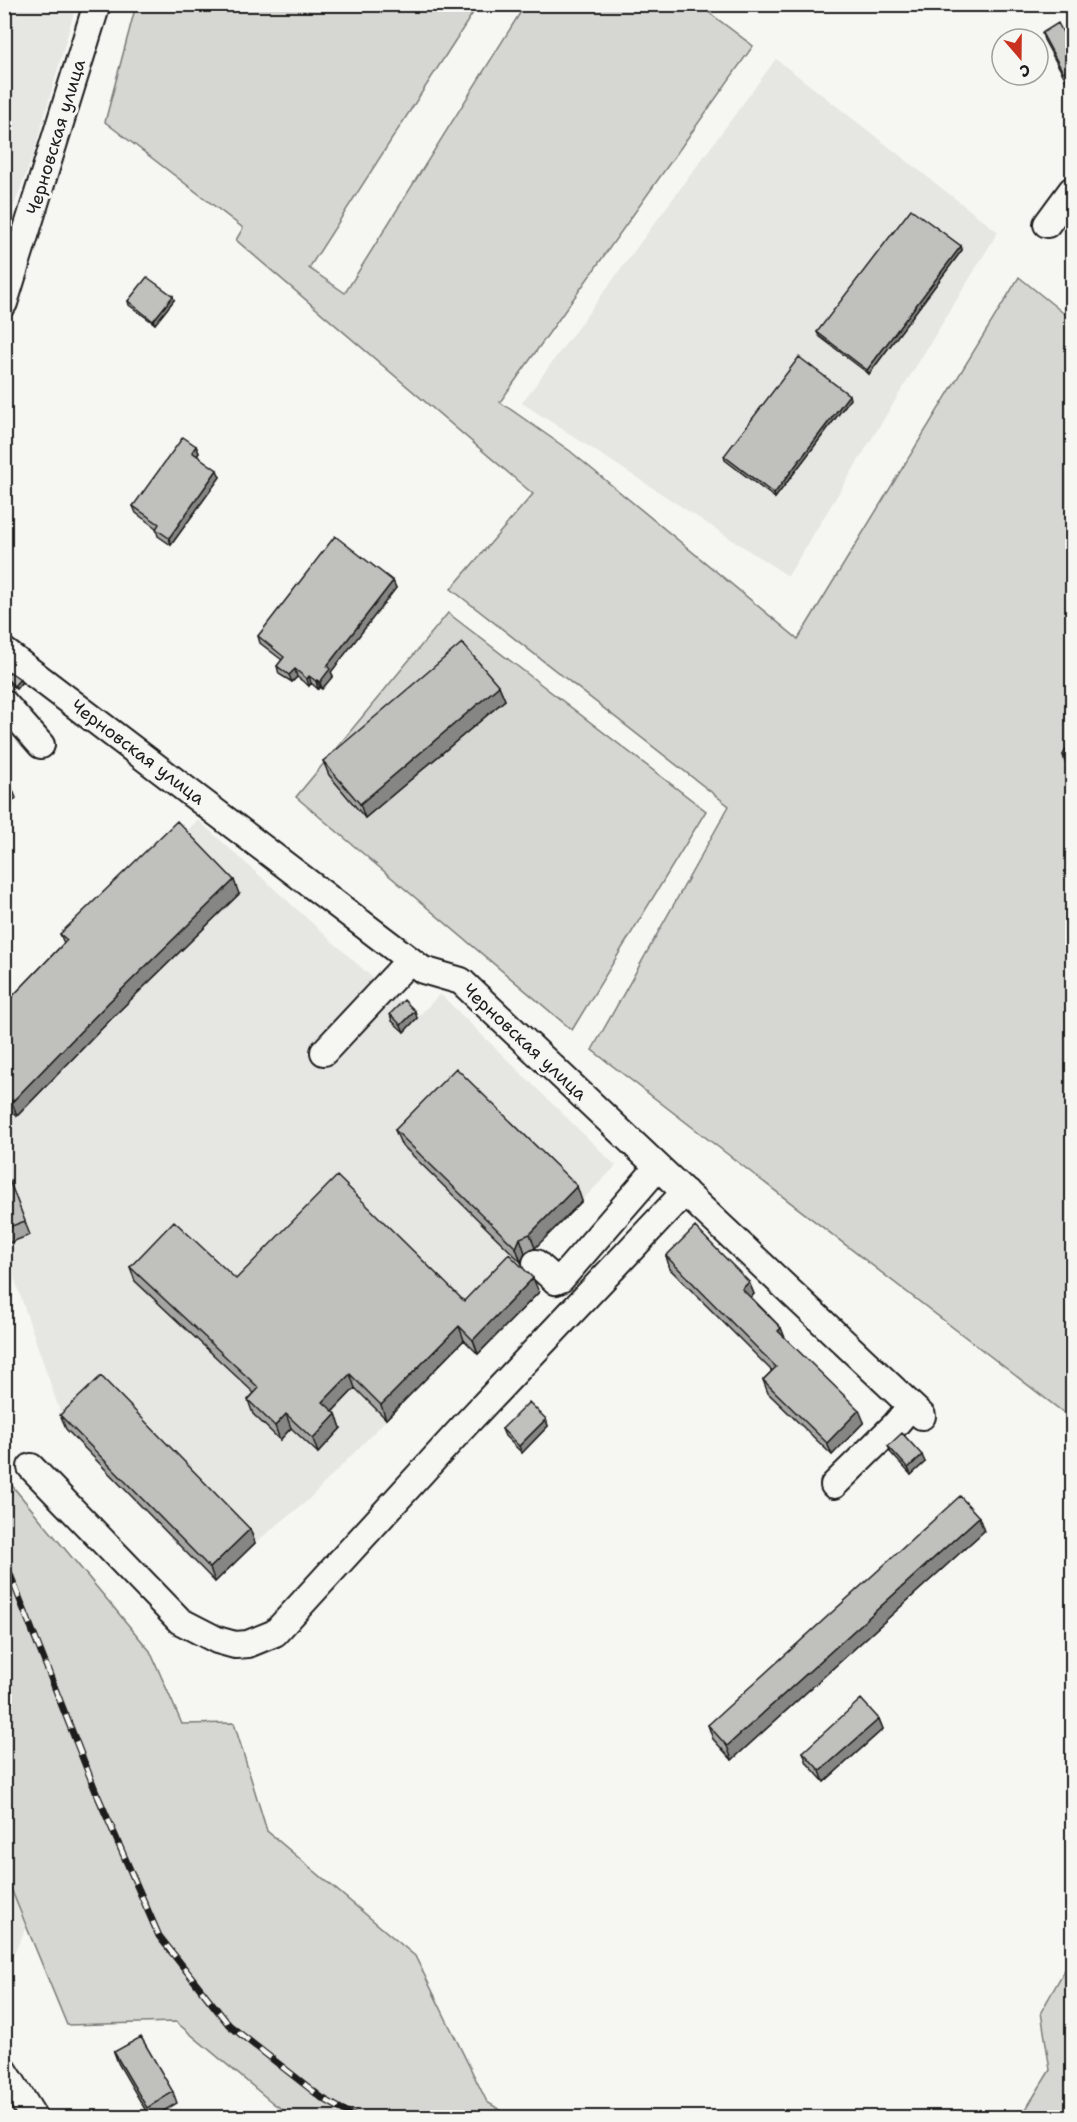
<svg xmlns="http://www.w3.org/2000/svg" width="1077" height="2122" font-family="'Shantell Sans',sans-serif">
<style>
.built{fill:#e6e6e2}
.green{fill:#d6d6d2;stroke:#797977;stroke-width:1.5}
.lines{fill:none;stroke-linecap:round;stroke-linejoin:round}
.minor-casing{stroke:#1c1c1c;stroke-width:30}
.minor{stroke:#f6f6f2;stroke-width:26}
.rail-casing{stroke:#1c1c1c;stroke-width:7}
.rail{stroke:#f6f6f2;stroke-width:4.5;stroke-dasharray:14;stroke-linecap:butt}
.wall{fill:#a5a5a3;stroke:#1c1c1c;stroke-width:1.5}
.shaded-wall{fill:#868684;stroke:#1c1c1c;stroke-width:1.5}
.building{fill:#c0c0bd;stroke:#1c1c1c;stroke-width:1.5}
.labels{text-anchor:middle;stroke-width:6;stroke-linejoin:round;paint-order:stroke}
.street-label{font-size:18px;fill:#1c1c1c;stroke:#f6f6f2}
</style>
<rect width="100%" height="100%" fill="#f6f6f2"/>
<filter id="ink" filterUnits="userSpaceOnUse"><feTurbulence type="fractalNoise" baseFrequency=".0167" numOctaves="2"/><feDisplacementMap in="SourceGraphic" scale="12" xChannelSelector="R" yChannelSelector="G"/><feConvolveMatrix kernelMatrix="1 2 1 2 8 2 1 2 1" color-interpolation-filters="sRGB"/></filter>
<g filter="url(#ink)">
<path class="built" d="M5 4 76 5 33 156 5 229Z
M776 59 998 232 788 576 522 403Z
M198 820 417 1018 440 994 616 1166 514 1268 539 1292 478 1354 464 1340 307 1501 255 1543 215 1582 66 1429 5 1251 4 1024 66 948Z
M5 1874 26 1929 5 1970Z"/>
<path class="green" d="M136 5H478L309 268 345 293 525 5H699L753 46 500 402 570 451 798 639 1019 277 1072 320V864L1066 860 1072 866V1419L592 1050 729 806 451 589 533 494 236 240 243 228 105 122Z
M448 613 706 811 572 1030 296 797Z
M5 1471 9 1482 150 1651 182 1724 234 1723 267 1831 415 1956 487 2102 512 2117H294L274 2104 176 2022 67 2025 5 1874Z
M1072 1957V2114L1065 2117H1021L1050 2070 1041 2012Z"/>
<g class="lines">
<defs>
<path id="minor" d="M1047 224 1072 190
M4 303 97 4
M4 651 423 970 461 981 922 1416
M4 703 41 745
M324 1052 410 960
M536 1263 556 1281 561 1279 658 1167
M31 1467 180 1621 217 1640 235 1645 248 1644 275 1633 464 1426 685 1192
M834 1485 895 1425 911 1406
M4 2070 34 2118"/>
</defs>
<use href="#minor" class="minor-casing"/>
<use href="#minor" class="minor"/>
<defs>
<path id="rail" d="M4 1559 96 1792 159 1936 229 2025 322 2098 357 2118"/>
</defs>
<use href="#rail" class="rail-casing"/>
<use href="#rail" class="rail"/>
</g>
<path class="wall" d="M1042 33 1072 48V76L1066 80 1044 40Z
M961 246 962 250 869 374 819 336 817 332Z
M174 300 155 324 129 305 128 301Z
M850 399 775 498 725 460 724 456Z
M196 446 199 453 197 456 220 477 171 545 158 536 156 529V528L136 513 133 506Z
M393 581 396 588 331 672 333 676 322 689 320 687 318 689 311 683 309 686 297 677 292 682 279 674 277 666 282 660 260 643 258 636Z
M5 677 21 683 16 689 6 681Z
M499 686 505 700 365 818 329 775 323 761Z
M1072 739V767L1065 762 1063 755Z
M239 894 114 1016 17 1116 4 1104V1005L64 943 60 934Z
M390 1014 417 1018 404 1032 392 1021Z
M395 1130 582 1201 535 1248 525 1253 521 1262 401 1144Z
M4 1167 30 1235 4 1245Z
M666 1256 749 1282 754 1294 751 1297 781 1328 784 1337 864 1422 832 1455 768 1393 763 1380 772 1371 670 1269Z
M130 1267 236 1279 464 1301 539 1292 478 1354 464 1340 386 1419 355 1388 333 1411 336 1414 341 1428 318 1453 291 1428 280 1440 253 1414 248 1400 254 1393 135 1281Z
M60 1415 250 1529 255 1543 215 1582 66 1429Z
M546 1419 548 1426 522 1453 505 1436 502 1429Z
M888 1446 925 1462 911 1475 891 1453Z
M984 1531 732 1760 713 1739 708 1725Z
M879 1719 883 1729 824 1782 807 1763 803 1752Z
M114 2052 173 2092 177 2103 152 2118H150L118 2063Z"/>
<path class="shaded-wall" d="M961 246 962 250 869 374 867 370Z
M173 296 174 300 155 324 153 321Z
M849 395 850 399 775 498 774 494Z
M196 446 199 453 195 459 192 452Z
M217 470 220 477 171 545 169 538Z
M393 581 396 588 331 672 333 676 322 689 320 682 327 666Z
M295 669 297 677 292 682 289 675Z
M309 676 311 683 309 686 307 679Z
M20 679 21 683 16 689 14 686Z
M317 680 320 687 318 689 316 681Z
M499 686 505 700 365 818 360 804Z
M11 785 16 798 4 810V791Z
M234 880 239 894 114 1016 17 1116 12 1102 109 1002Z
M415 1011 417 1018 404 1032 401 1025Z
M577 1186 582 1201 535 1248 530 1234Z
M520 1238 525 1253 521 1262 516 1248Z
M533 1278 539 1292 478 1354 473 1340Z
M749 1282 754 1294 747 1301 742 1289Z
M459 1326 464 1340 386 1419 381 1405Z
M781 1328 786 1340 778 1331Z
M350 1374 355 1388 328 1416 323 1402Z
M859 1410 864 1422 832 1455 827 1443Z
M286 1414 291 1428 280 1440 275 1426Z
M336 1414 341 1428 318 1453 313 1439Z
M546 1419 548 1426 522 1453 519 1446Z
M922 1455 925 1462 911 1475 908 1468Z
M979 1517 984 1531 732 1760 727 1746Z
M250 1529 255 1543 215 1582 210 1568Z
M879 1719 883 1729 824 1782 820 1771Z"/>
<path class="building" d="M1058 23 1071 47 1072 48V68L1063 72 1042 33Z
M911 209 961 246 867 370 817 332Z
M147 277 173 296 153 321 128 301Z
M799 357 849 395 774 494 724 456Z
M183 437 196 446 192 452 217 470 169 538 156 529 159 524 133 506Z
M335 536 393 581 327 666 330 669 320 682 317 680 316 681 309 676 307 679 295 669 289 675 277 666 284 657 258 636Z
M462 643 499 686 360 804 323 761Z
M10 672 20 679 14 686 5 677Z
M1072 739V761L1063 755Z
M4 778 11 785 4 791Z
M177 821 234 880 109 1002 12 1102 4 1095V1005L67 940 60 934Z
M404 1000 415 1011 401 1025 390 1014Z
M456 1068 577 1186 530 1234 520 1238 516 1248 395 1130Z
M4 1167 25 1221 4 1229Z
M337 1176 464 1301 509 1254 533 1278 473 1340 459 1326 381 1405 350 1374 323 1402 336 1414 313 1439 286 1414 275 1426 248 1400 259 1388 130 1267 174 1221 236 1279Z
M695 1227 749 1282 742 1289 781 1328 778 1331 859 1410 827 1443 763 1380 776 1367 666 1256Z
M101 1376 250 1529 210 1568 60 1415Z
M529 1402 546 1419 519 1446 502 1429Z
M902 1433 922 1455 908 1468 888 1446Z
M960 1496 979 1517 727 1746 708 1725Z
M861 1699 879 1719 820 1771 803 1752Z
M141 2037 173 2092 147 2108 114 2052Z"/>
</g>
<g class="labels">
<g class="street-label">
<text transform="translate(56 137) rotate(-73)" y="6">Черновская улица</text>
<text transform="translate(138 752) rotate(37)" y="6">Черновская улица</text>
<text transform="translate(525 1042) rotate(43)" y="6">Черновская улица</text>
</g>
</g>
<rect width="1077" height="2122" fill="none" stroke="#f6f6f2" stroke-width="24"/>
<rect x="12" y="12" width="1053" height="2098" fill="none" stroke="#1c1c1c" stroke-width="2" filter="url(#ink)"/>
<g transform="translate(1020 57) rotate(160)"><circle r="28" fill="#f6f6f2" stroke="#9f9f9c" stroke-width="1.5"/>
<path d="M0-4.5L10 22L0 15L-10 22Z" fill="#c8321e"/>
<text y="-9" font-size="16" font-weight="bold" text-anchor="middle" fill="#1c1c1c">С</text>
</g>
</svg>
